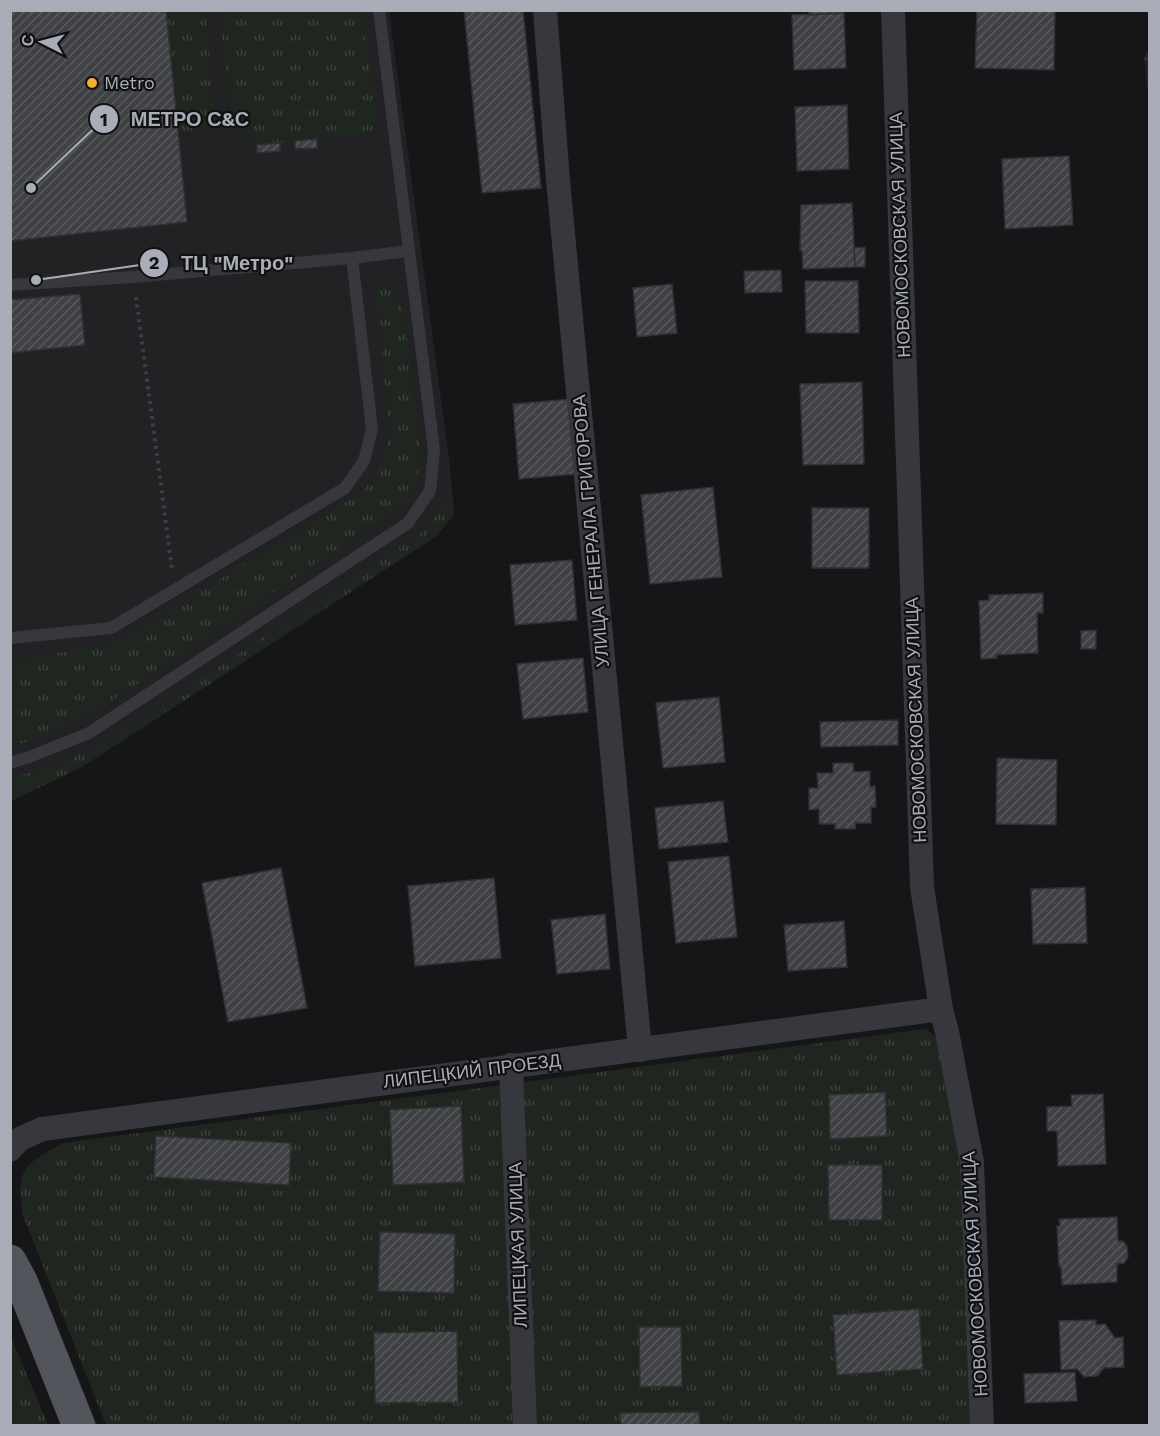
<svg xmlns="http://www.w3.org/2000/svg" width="1160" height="1436" font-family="'Work Sans',sans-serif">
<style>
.built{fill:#222225}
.grass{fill:url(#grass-tufts)}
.forest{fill:url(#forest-crowns)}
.building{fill:url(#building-hatch);stroke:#303034;stroke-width:1.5}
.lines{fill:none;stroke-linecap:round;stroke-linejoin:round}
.path{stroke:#3d3f44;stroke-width:4;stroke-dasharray:3 4.5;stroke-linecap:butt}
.lane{stroke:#37383d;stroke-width:12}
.street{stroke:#37383d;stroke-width:24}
.primary{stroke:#53555c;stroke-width:33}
.poi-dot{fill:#f2b134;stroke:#111113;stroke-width:2}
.labels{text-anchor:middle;stroke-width:4.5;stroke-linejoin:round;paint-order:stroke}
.poi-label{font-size:18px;fill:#a8adb8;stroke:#111113;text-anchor:start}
.street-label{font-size:18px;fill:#a8adb8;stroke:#111113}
.leader{fill:none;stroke:#a8adb8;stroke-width:2}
.callout-dot{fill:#a8adb8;stroke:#111113;stroke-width:2}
.mark-label{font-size:18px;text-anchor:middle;font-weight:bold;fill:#111}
.callout-label{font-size:20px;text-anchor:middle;font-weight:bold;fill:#a8adb8;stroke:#111113;stroke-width:4.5;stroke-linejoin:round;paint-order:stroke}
</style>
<defs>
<pattern id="grass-tufts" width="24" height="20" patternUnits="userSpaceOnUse" patternTransform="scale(1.5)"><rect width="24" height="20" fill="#1e261f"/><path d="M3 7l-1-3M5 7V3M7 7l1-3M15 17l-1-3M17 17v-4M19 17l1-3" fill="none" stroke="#3c433d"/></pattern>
<pattern id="forest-crowns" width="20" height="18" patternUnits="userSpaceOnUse" patternTransform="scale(1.5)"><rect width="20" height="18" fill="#1e261f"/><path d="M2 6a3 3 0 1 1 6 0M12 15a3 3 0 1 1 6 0" fill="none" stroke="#3c433d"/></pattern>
<pattern id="building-hatch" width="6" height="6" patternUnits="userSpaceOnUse" patternTransform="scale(1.5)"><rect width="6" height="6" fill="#404145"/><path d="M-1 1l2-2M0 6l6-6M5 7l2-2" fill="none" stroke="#595a5e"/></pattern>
</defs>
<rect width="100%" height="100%" fill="#161618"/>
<path class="built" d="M11 11H389L449 459 454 515 435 537 82 767 11 801Z"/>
<path class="grass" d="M166 11H205L217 128 178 133Z
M220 11H364L378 133 257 145C245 137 237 130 230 116Z
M375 284C395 290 399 297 404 316L420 441 421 464 413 491 403 505 104 706C74 722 44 738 11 746V660L40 657 122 640 362 492 378 473 390 436Z
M449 459 454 515 435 537 82 767 11 801V778L53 766 99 746 423 532 437 514 448 494Z
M925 1029 942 1040 956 1068 974 1425H106L22 1213C17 1165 24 1166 63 1143Z
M10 1337H11L48 1425H11Z"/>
<path class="forest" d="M1149 49V99L1144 57Z"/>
<path class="building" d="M10 10H166L187 222 10 241Z
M464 10H523L541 188 482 193Z
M809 10H844V13L809 15Z
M977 10 1055 11 1054 70 975 68Z
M844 13 846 68 794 70 792 15Z
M847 105 849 169 797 171 795 107Z
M317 139V148L295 149V141Z
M280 143V151L257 153V145Z
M1069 156 1073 225 1005 229 1002 159Z
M852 203 855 267 803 269 802 251H800L801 205Z
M865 247V267H855L854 248Z
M781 270 782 292 745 293 744 271Z
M805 281H858L859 333H806Z
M672 284 677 333 637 337 633 288Z
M80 294 85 345 10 353V300Z
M862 382 864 464 803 465 800 384Z
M572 399 578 474 519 479 513 404Z
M713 487 722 577 650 584 641 495Z
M812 508H869V568H812Z
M572 560 577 620 515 625 510 565Z
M1043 593V613H1037L1038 653 996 655 997 658 981 659 979 601 989 600V595Z
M1096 630V649H1081V631Z
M583 658 588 712 523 719 517 664Z
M719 697 725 762 663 768 656 703Z
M898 720V745L821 747 820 722Z
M997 758 1057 760 1056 825 996 824Z
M833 763H853L854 772 870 771V787L875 786 876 807 871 808V823H856L855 829H835V824H819V809L809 810V788H818L817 773H833Z
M723 801 728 842 659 849 655 808Z
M729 856 737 937 676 943 668 862Z
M281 868 307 1008 228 1022 202 883Z
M494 878 501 958 415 966 408 886Z
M1085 887 1087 943 1033 944 1031 889Z
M605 914 610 969 557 974 551 920Z
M844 921 847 967 788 971 784 925Z
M885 1092 887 1136 830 1139 829 1095Z
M1103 1094 1106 1164 1058 1166 1057 1131H1047V1107L1072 1106 1071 1095Z
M461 1106 464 1182 393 1185 390 1110Z
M156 1136 291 1143 289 1185 154 1177Z
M828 1165H882V1220H829Z
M1117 1217 1118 1241H1123L1127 1246 1128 1257 1124 1263 1117 1264V1282L1062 1285 1061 1267H1059L1057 1226H1060L1059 1219Z
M380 1232 455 1234 454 1293 378 1291Z
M919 1309 923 1369 837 1375 833 1315Z
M1096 1320V1325L1105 1324 1115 1338 1123 1337 1124 1367 1104 1368 1097 1376 1084 1377 1077 1369 1061 1370 1059 1321Z
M639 1327H681L682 1386 640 1387Z
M457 1331 458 1402 375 1403 374 1333Z
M1075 1372 1077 1401 1025 1403 1024 1374Z
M699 1412 700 1426H621L620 1413Z"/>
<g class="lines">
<path class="path" d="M136 297 172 569"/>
<path class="lane" d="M10 285 133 277 352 258 408 251
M10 638 111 628 345 488 364 461 372 429 352 258
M10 763 29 757 89 733 408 523 430 491 434 450 379 10"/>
<path class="street" d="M545 10 558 180 640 1050
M893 10 922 887 941 1009 947 1032 972 1162 982 1426
M511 1065 525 1426
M10 1150 20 1139 42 1129C341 1088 641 1050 941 1009"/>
<path class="primary" d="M10 1261 21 1281 79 1426"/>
</g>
<circle class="poi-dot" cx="92" cy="83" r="6"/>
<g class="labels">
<g class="poi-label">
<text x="104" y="89">Metro</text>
</g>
<g class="street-label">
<text transform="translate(900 235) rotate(-92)" y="6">НОВОМОСКОВСКАЯ УЛИЦА</text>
<text transform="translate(591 531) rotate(-95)" y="6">УЛИЦА ГЕНЕРАЛА ГРИГОРОВА</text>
<text transform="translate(916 720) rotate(-92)" y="6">НОВОМОСКОВСКАЯ УЛИЦА</text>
<text transform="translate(472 1071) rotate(-7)" y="6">ЛИПЕЦКИЙ ПРОЕЗД</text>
<text transform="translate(518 1245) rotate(-92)" y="6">ЛИПЕЦКАЯ УЛИЦА</text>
<text transform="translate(975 1274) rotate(-93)" y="6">НОВОМОСКОВСКАЯ УЛИЦА</text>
</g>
</g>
<path class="leader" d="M31 188L104 119M36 280L154 263"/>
<g class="callout-dot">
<circle cx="31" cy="188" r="6"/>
<circle cx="36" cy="280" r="6"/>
<circle cx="104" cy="119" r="15"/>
<circle cx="154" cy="263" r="15"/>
</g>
<g class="mark-label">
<text x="104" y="126">1</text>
<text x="154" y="269">2</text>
</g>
<g class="callout-label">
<text x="190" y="126">МЕТРО С&amp;С</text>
<text x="237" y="270">ТЦ "Метро"</text>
</g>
<rect width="1160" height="1436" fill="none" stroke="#a8adb8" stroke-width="24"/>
<g transform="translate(42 42) rotate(276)" stroke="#111113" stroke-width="4.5" paint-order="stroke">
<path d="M0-4.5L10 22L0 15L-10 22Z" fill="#a8adb8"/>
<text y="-9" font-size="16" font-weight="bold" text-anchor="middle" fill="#a8adb8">С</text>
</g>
</svg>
